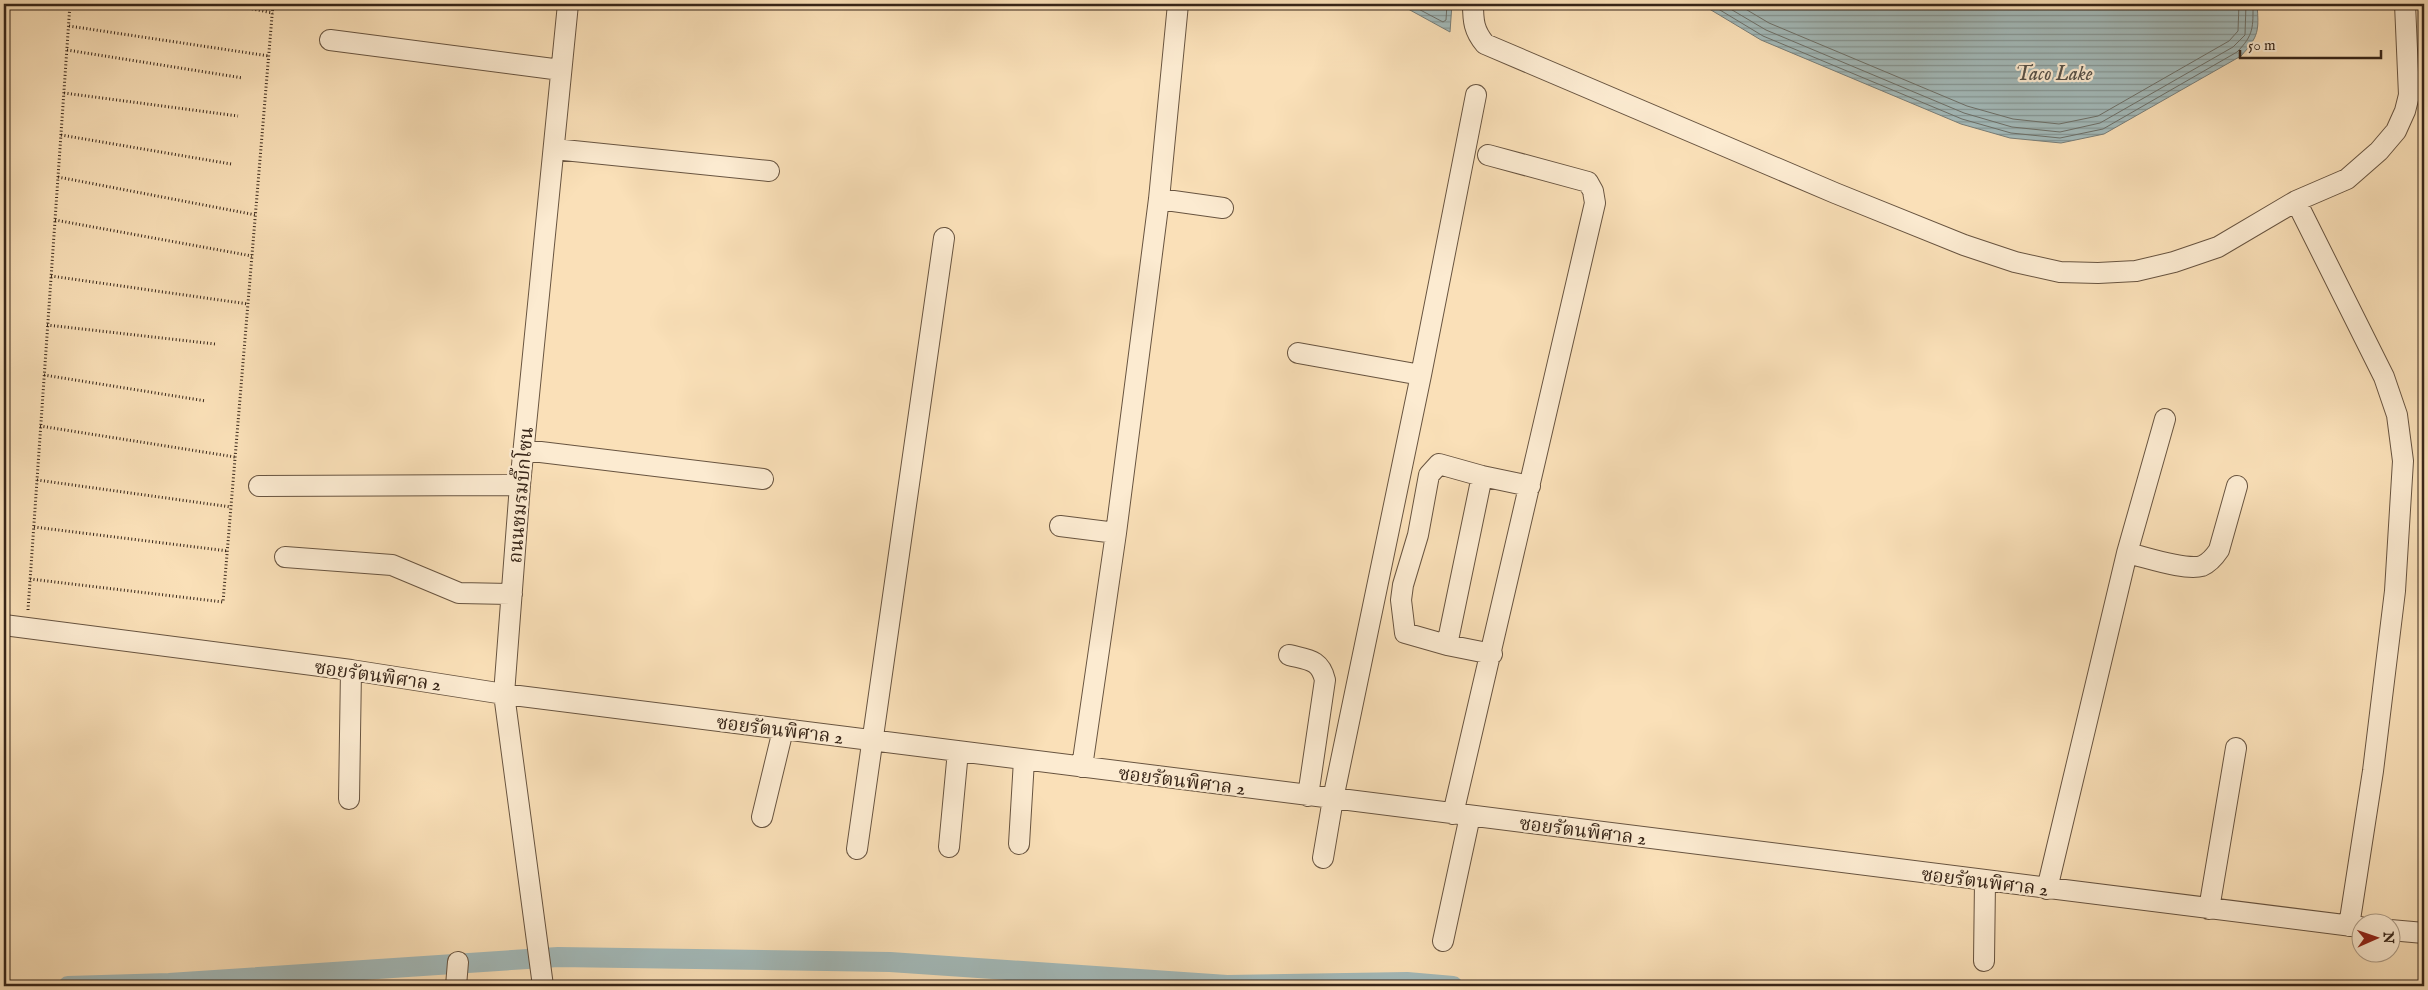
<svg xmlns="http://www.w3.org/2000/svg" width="2428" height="990" font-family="'IM FELL English','Noto Serif Thai',serif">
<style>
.water{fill:url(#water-rules);stroke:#787e79}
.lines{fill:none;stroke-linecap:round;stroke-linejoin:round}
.shore{stroke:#6d7069;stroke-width:1}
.canal{stroke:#a3baba;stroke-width:20}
.building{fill:url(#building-hatch);stroke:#372518;filter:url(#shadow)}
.minor-casing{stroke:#685440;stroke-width:22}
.path{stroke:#372518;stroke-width:3;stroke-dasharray:1 2.5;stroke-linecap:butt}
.minor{stroke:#fcebd1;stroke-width:20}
.labels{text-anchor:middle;stroke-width:4.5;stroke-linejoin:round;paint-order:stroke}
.street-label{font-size:19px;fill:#372518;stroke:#fcebd1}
.water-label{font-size:20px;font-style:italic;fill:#575249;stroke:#fcebd1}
</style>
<defs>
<pattern id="water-rules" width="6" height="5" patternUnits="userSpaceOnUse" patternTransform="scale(1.25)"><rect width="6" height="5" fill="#a3baba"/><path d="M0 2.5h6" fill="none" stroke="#869796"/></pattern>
<pattern id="building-hatch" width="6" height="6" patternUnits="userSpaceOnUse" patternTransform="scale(1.25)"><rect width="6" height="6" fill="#e49e79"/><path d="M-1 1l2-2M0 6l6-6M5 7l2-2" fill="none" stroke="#ba8162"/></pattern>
<filter id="shadow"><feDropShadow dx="-4.5" dy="4.5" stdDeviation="1" flood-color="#0004"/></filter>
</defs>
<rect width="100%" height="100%" fill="#fae0b8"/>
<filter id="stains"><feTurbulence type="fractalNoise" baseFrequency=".004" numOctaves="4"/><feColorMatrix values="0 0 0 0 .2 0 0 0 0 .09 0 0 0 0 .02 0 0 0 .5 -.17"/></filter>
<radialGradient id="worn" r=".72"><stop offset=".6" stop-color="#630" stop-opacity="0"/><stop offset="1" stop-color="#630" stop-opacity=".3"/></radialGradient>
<path class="water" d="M1399 4H1452L1450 32Z
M1701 4H2257C2259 31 2259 36 2241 56L2104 134 2061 143 2010 138 1961 124 1761 40Z"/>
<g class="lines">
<path class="shore" d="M1409 4 1443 22 1446 20 1447 4
M1710 4 1763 36 1962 119 2011 133 2060 138 2103 129 2237 52C2254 35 2253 27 2253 4
M1722 4 1766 30 1964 113 2012 127 2060 132 2100 123 2233 47 2245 35 2246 4
M1737 4 1769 23 1967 106 2013 119 2059 124 2098 116 2229 41 2238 31 2239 4"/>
<path class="canal" d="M68 986 169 983 558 957 890 962 1227 985 1407 982 1453 986"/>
</g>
<path class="building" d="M949 981V986H888V982Z"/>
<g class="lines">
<defs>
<path id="minor" d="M1473 4C1473 21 1474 31 1485 44L1835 193 1964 245 2015 262 2060 272 2098 273 2136 271 2174 262 2218 247 2296 201 2347 179 2379 151 2396 131 2405 111 2409 95 2405 4
M330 40 561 70
M554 149 769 171
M1159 199 1223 208
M2296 201 2384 377 2397 415 2403 461 2395 591 2373 771 2349 926
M1298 353 1421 375
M524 450 763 479
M259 486 520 485
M1060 526 1116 533
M2127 553C2146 557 2185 571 2202 566 2209 563 2215 556 2219 550L2237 486
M285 557 392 565 459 593 512 594
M4 625 351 670 504 694 2360 927
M1447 645 1482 476
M1492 654 1447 645 1405 633 1401 600 1403 585 1418 535 1429 475 1439 464 1482 476 1530 486
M1289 655C1308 660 1320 659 1325 680L1308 796
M1082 767 1116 533 1159 199 1178 4
M349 799 351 670
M1453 814 1595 203 1593 191 1588 182 1488 155
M762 817 783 730
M1019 844 1024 760
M949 847 958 751
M857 849 944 238
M1323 858 1333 799 1421 375 1476 95
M2047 889 2127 553 2165 419
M2209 909 2236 748
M2390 930 2424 933
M1443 941 1470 816
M1984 961 1985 881
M456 986 458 962
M543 986 504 694 520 485 568 4"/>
</defs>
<use href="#minor" class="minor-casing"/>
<path class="path" d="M228 4 273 13
M69 26 269 56
M67 50 243 78
M64 93 238 116
M61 135 231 164
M58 177 256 215
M55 220 252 256
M51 276 248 304
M47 325 215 344
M44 375 206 401
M40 426 235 457
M37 480 231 507
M34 527 228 551
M30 579 223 602 273 4
M28 610 70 4"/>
<use href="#minor" class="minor"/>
</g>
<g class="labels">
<g class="street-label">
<text transform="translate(520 495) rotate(-85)" y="7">ถนนชมรมบิ๊กโซน</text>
<text transform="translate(378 675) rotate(8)" y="7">ซอยรัตนพิศาล 2</text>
<text transform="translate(780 729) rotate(7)" y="7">ซอยรัตนพิศาล 2</text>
<text transform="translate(1182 780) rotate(7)" y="7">ซอยรัตนพิศาล 2</text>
<text transform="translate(1583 830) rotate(7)" y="7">ซอยรัตนพิศาล 2</text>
<text transform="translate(1985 881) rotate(7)" y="7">ซอยรัตนพิศาล 2</text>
</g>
<g class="water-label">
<text x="2054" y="80">Taco Lake</text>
</g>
</g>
<rect width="2428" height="990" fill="none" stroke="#fae0b8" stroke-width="20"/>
<rect x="5" y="5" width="2418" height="980" fill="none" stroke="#372518" stroke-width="2.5"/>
<rect x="10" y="10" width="2408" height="970" fill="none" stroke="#372518"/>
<g transform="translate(2376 938) rotate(88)"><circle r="24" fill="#fcebd1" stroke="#ad9c87"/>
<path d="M0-4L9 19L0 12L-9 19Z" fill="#8f2418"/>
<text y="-8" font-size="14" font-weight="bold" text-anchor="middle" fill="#372518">N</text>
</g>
<path d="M2240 50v8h141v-8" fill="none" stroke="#372518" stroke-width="2.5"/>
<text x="2248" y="50" font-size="15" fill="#372518" stroke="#fcebd1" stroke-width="4" paint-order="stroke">50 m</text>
<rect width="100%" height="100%" filter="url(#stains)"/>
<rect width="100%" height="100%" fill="url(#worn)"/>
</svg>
